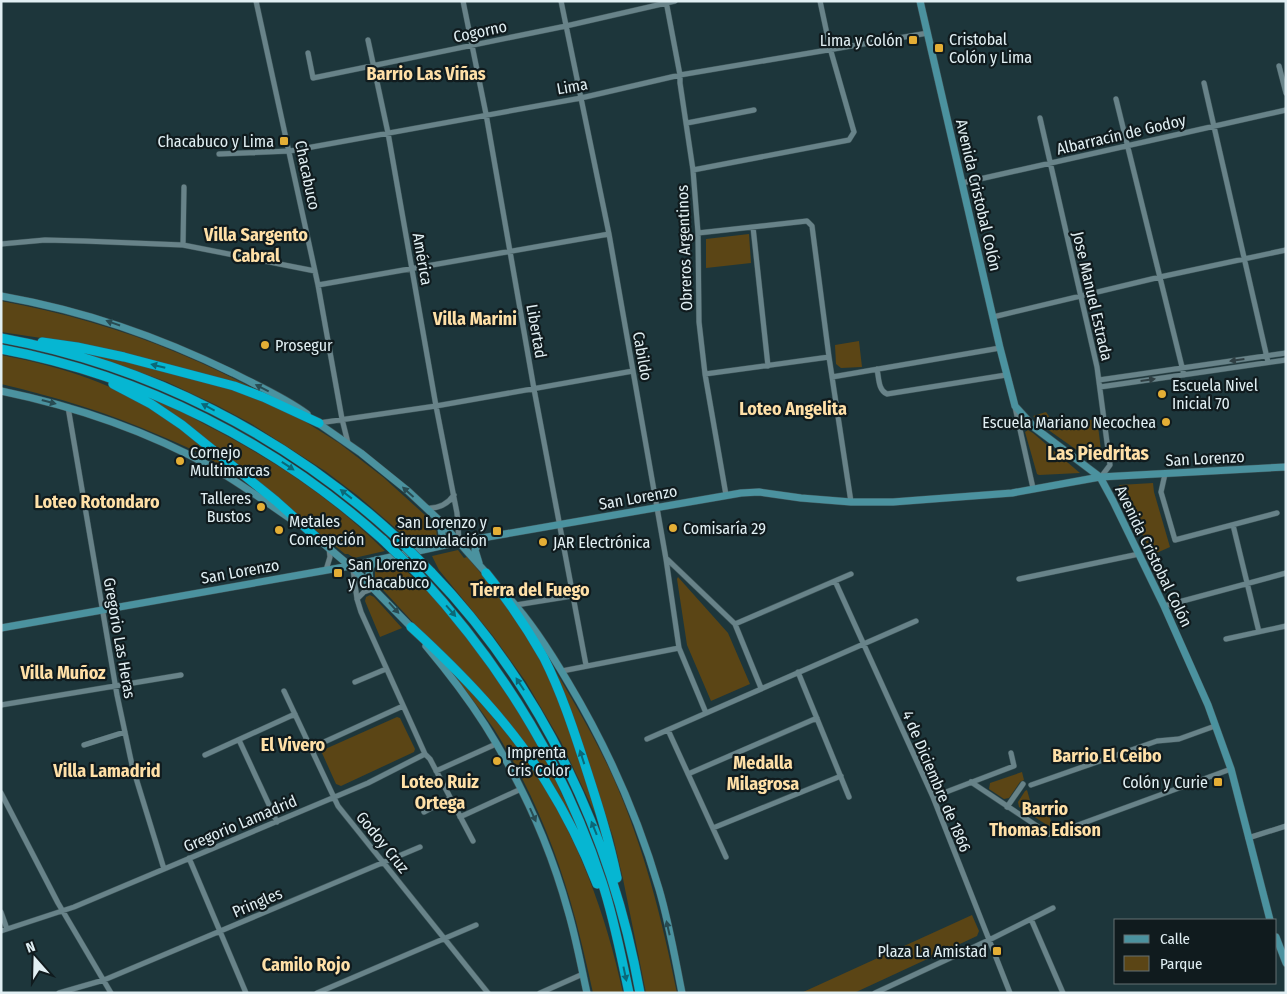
<svg xmlns="http://www.w3.org/2000/svg" width="1287" height="994" font-family="'Fira Sans Condensed',sans-serif">
<style>
.green{fill:#5b4515}
.lines{fill:none;stroke-linecap:round;stroke-linejoin:round}
.street-casing{stroke:#3d5458;stroke-width:6}
.secondary-casing{stroke:#3d5458;stroke-width:8}
.highway-casing{stroke:#3d5458;stroke-width:10}
.street{stroke:#688389;stroke-width:5}
.secondary{stroke:#4b929f;stroke-width:7}
.highway{stroke:#06b6d2;stroke-width:9}
.highway-bridge-casing{stroke:#3d5458;stroke-width:10;stroke-linecap:butt}
.highway-bridge{stroke:#06b6d2;stroke-width:9}
.oneway{fill:#284b52}
.oneway2{fill:#2f3f43}
.oneway3{fill:#0b6878}
.poi-dot{fill:#e4ae35;stroke:#101b1e;stroke-width:2}
.labels{text-anchor:middle;stroke-width:4.5;stroke-linejoin:round;paint-order:stroke}
.street-label{font-size:16px;fill:#e1eff3;stroke:#101b1e}
.poi-label{font-size:16px;fill:#e1eff3;stroke:#101b1e;text-anchor:start}
.neighbourhood-label{font-size:18px;font-weight:bold;fill:#ffe0a7;stroke:#101b1e}
.quarter-label{font-size:19px;font-weight:bold;fill:#ffe0a7;stroke:#101b1e}
</style>
<rect width="100%" height="100%" fill="#1d363b"/>
<path class="green" d="M749 234 751 263 706 268V239Z
M1 301C62 312 121 329 178 353 208 365 236 380 265 394L61 341 1 332Z
M859 341 862 367 841 368 836 364 835 345Z
M75 349 230 387 293 414 339 443 383 477 436 525 437 539 435 541 415 545 358 496 325 471 250 423 216 405 167 382Z
M1 355C54 365 109 381 154 411 184 431 211 454 239 476L238 477C215 460 188 447 161 436 109 413 56 397 1 384Z
M154 401C172 405 189 416 206 425 271 458 333 499 385 551L354 558 348 554H345Z
M1046 412 1055 425 1062 428 1097 418 1102 458H1088L1047 429 1033 416Z
M1028 430 1033 433 1080 473 1039 475 1037 474 1025 432Z
M1153 483 1154 492 1170 547 1152 555 1119 485Z
M458 550 464 558 467 557 496 591 529 637 561 703 599 822 561 742 526 682 493 636 439 570 432 556Z
M398 563C480 637 544 742 583 844L491 707 373 579 375 578V572L377 567Z
M678 577 728 633 750 684 711 701 687 645 677 579Z
M370 595 374 597 402 628 380 637 365 601 366 597Z
M543 650C568 692 593 733 613 777 644 847 662 919 677 993H646L623 879 613 837 567 699Z
M447 664C477 699 508 732 534 771 578 838 606 914 623 993H593C586 962 579 930 570 900 553 841 527 781 494 729 479 707 462 686 445 666Z
M397 717 400 718 415 749 414 752 341 786 336 784 322 753 323 750Z
M1022 772 1024 780 1020 782 1009 798 1004 799 989 789 990 783Z
M1027 790 1033 811 1046 807 1053 827 1047 825 1019 807 1018 802 1025 791Z
M972 915 979 931 977 936 854 993H801Z"/>
<g class="lines">
<defs>
<path id="street" d="M256 1 318 285 342 419 348 443
M463 1 486 114 534 389 586 665
M561 1 609 234 666 559 679 648 706 713
M666 1 680 75V83L693 170 698 233 699 322 705 374 726 495
M368 40 388 133 436 406 457 513 459 542
M308 53 313 78 566 26 675 1
M1279 66 1286 93
M1204 83 1268 362
M1116 99 1184 375
M1040 118 1097 367 1110 465 1101 477
M687 123 754 110
M219 154 290 151 581 98 680 75 928 33
M693 170 849 140 854 132 830 48 820 1
M962 183 1286 110
M753 227 768 366
M698 233 807 221 812 226 829 357 851 502
M1 244 45 240 84 241 183 245 315 271
M183 245 184 187
M318 285 609 234
M993 317 1160 277 1286 250
M877 369C879 378 878 390 887 394L1006 375
M705 374 829 357
M832 377 1000 348
M1099 380 1286 353
M1100 387 1286 360
M68 407 117 695 132 765 164 869
M1015 407 1033 488
M319 423 436 406 633 371
M1165 474 1161 492 1175 540 1277 513
M426 508C438 509 447 505 454 495
M1233 525 1259 632
M667 559 735 624 761 688
M353 569 357 599 361 612 425 754 430 759 473 841
M326 570 330 557 329 548
M1019 579 1139 554
M835 581 933 797 1010 993
M357 599 364 592 375 588
M516 605 572 596
M1164 606 1286 573
M735 624 851 574
M1226 639 1286 626
M562 671 679 648
M798 672 849 797
M355 682 386 669
M284 691 338 806 488 993
M1 705 181 675
M668 730 726 857
M647 739 916 621
M239 740 277 822
M84 745 125 732
M311 748 403 706
M205 755 295 714
M436 771 496 744
M688 774 817 718
M971 782 1049 834 1056 833 1231 769
M1031 785 1157 741 1179 739 1215 726
M1 793 58 903 111 993
M933 797 1014 766 1011 753
M1007 807 1023 784
M424 812 450 798
M460 817 521 789
M713 828 841 776
M1248 838 1286 826
M189 858 246 993
M1 912 7 929
M1031 919 1063 993
M1 931 74 907 368 783 425 754
M59 993 104 980 420 847
M317 993 476 925
M540 993 583 974
M875 993 989 940 1053 908"/>
<path id="secondary" d="M920 1 1000 348 1015 406 1035 428 1100 477 1113 501 1164 606 1208 705 1231 769 1270 920
M1 296C85 311 157 336 233 373 258 386 284 397 307 414
M1 391C74 406 147 431 212 467 241 484 268 503 295 522
M315 421 361 453 408 491 439 520 489 576
M312 534 357 572 413 629
M439 546 442 535 440 522
M479 563 475 550 481 538
M371 584C368 574 368 567 376 560
M510 599C533 624 551 653 568 682 607 747 638 817 659 889 669 923 675 958 682 993
M1 628 350 566 459 542 741 493 759 492 801 498 851 502H893L1012 493 1100 477 1286 467
M426 646C447 671 467 697 485 725 521 782 550 846 568 911 576 938 581 966 587 993
M1276 937 1286 963"/>
<path id="highway" d="M1 338C149 365 286 436 396 537
M42 342 77 347 124 357 234 386 263 397 319 423
M1 349C144 376 275 443 383 540
M113 384 151 404 182 425 276 501 316 537
M431 572C542 687 612 836 640 993
M486 573C508 600 527 628 544 658 561 692 573 728 585 765 597 802 609 839 617 878
M419 575C502 665 564 765 602 882 614 918 621 956 629 993
M411 627C461 673 511 724 546 782 566 814 583 848 597 884"/>
</defs>
<use href="#street" class="street-casing"/>
<use href="#secondary" class="secondary-casing"/>
<use href="#highway" class="highway-casing"/>
<use href="#street" class="street"/>
<use href="#secondary" class="secondary"/>
<use href="#highway" class="highway"/>
<defs>
<path id="highway-bridge" d="M396 537 431 572
M383 540 419 575"/>
</defs>
<use href="#highway-bridge" class="highway-bridge-casing"/>
<use href="#highway-bridge" class="highway-bridge"/>
</g>
<defs><path id="oneway-solid" d="M-6-.8H1V-3.2L6.5 0L1 3.2V.8H-6Z" transform="scale(1.25)"/></defs>
<g class="oneway">
<use href="#oneway-solid" transform="translate(113 323) rotate(-161)"/>
<use href="#oneway-solid" transform="translate(262 388) rotate(-153)"/>
<use href="#oneway-solid" transform="translate(49 402) rotate(15)"/>
<use href="#oneway-solid" transform="translate(408 492) rotate(-138)"/>
<use href="#oneway-solid" transform="translate(394 608) rotate(48)"/>
<use href="#oneway-solid" transform="translate(533 815) rotate(66)"/>
<use href="#oneway-solid" transform="translate(668 928) rotate(-103)"/>
</g>
<g class="oneway2">
<use href="#oneway-solid" transform="translate(1237 360) rotate(172)"/>
<use href="#oneway-solid" transform="translate(1148 380) rotate(-8)"/>
</g>
<g class="oneway3">
<use href="#oneway-solid" transform="translate(158 366) rotate(-166)"/>
<use href="#oneway-solid" transform="translate(208 407) rotate(-152)"/>
<use href="#oneway-solid" transform="translate(288 466) rotate(34)"/>
<use href="#oneway-solid" transform="translate(346 494) rotate(-142)"/>
<use href="#oneway-solid" transform="translate(451 611) rotate(49)"/>
<use href="#oneway-solid" transform="translate(520 684) rotate(-123)"/>
<use href="#oneway-solid" transform="translate(582 757) rotate(-108)"/>
<use href="#oneway-solid" transform="translate(594 828) rotate(-112)"/>
<use href="#oneway-solid" transform="translate(625 974) rotate(78)"/>
</g>
<g class="poi-dot">
<rect x="908" y="35" width="10" height="10" rx="2.5"/>
<rect x="934" y="43" width="10" height="10" rx="2.5"/>
<rect x="279" y="136" width="10" height="10" rx="2.5"/>
<circle cx="265" cy="345" r="5"/>
<circle cx="1162" cy="394" r="5"/>
<circle cx="1166" cy="422" r="5"/>
<circle cx="180" cy="461" r="5"/>
<circle cx="261" cy="507" r="5"/>
<circle cx="673" cy="528" r="5"/>
<circle cx="279" cy="530" r="5"/>
<rect x="492" y="526" width="10" height="10" rx="2.5"/>
<circle cx="543" cy="542" r="5"/>
<rect x="333" y="568" width="10" height="10" rx="2.5"/>
<circle cx="497" cy="761" r="5"/>
<rect x="1213" y="777" width="10" height="10" rx="2.5"/>
<rect x="992" y="946" width="10" height="10" rx="2.5"/>
</g>
<g class="labels">
<g class="street-label">
<text transform="translate(480 31) rotate(-12)" y="6">Cogorno</text>
<text transform="translate(572 86) rotate(-10)" y="6">Lima</text>
<text transform="translate(1121 134) rotate(-13)" y="6">Albarracín de Godoy</text>
<text transform="translate(308 175) rotate(78)" y="6">Chacabuco</text>
<text transform="translate(979 195) rotate(77)" y="6">Avenida Cristobal Colón</text>
<text transform="translate(684 248) rotate(-92)" y="6">Obreros Argentinos</text>
<text transform="translate(423 259) rotate(80)" y="6">América</text>
<text transform="translate(1093 296) rotate(77)" y="6">Jose Manuel Estrada</text>
<text transform="translate(537 331) rotate(80)" y="6">Libertad</text>
<text transform="translate(643 356) rotate(80)" y="6">Cabildo</text>
<text transform="translate(1205 458) rotate(-3)" y="6">San Lorenzo</text>
<text transform="translate(638 497) rotate(-10)" y="6">San Lorenzo</text>
<text transform="translate(1154 556) rotate(64)" y="6">Avenida Cristobal Colón</text>
<text transform="translate(240 571) rotate(-10)" y="6">San Lorenzo</text>
<text transform="translate(120 638) rotate(80)" y="6">Gregorio Las Heras</text>
<text transform="translate(937 781) rotate(67)" y="6">4 de Diciembre de 1866</text>
<text transform="translate(240 823) rotate(-23)" y="6">Gregorio Lamadrid</text>
<text transform="translate(383 842) rotate(51)" y="6">Godoy Cruz</text>
<text transform="translate(257 902) rotate(-23)" y="6">Pringles</text>
</g>
<g class="poi-label">
<text x="949" y="45">Cristobal<tspan x="949" dy="18">Colón y Lima</tspan></text>
<text x="903" y="46" text-anchor="end">Lima y Colón</text>
<text x="274" y="147" text-anchor="end">Chacabuco y Lima</text>
<text x="275" y="351">Prosegur</text>
<text x="1172" y="391">Escuela Nivel<tspan x="1172" dy="18">Inicial 70</tspan></text>
<text x="1156" y="428" text-anchor="end">Escuela Mariano Necochea</text>
<text x="190" y="458">Cornejo<tspan x="190" dy="18">Multimarcas</tspan></text>
<text x="251" y="504" text-anchor="end">Talleres<tspan x="251" dy="18">Bustos</tspan></text>
<text x="289" y="527">Metales<tspan x="289" dy="18">Concepción</tspan></text>
<text x="487" y="528" text-anchor="end">San Lorenzo y<tspan x="487" dy="18">Circunvalación</tspan></text>
<text x="683" y="534">Comisaría 29</text>
<text x="553" y="548">JAR Electrónica</text>
<text x="348" y="570">San Lorenzo<tspan x="348" dy="18">y Chacabuco</tspan></text>
<text x="507" y="758">Imprenta<tspan x="507" dy="18">Cris Color</tspan></text>
<text x="1208" y="788" text-anchor="end">Colón y Curie</text>
<text x="987" y="957" text-anchor="end">Plaza La Amistad</text>
</g>
<g class="neighbourhood-label">
<text x="426" y="80">Barrio Las Viñas</text>
<text x="256" y="241">Villa Sargento<tspan x="256" dy="21">Cabral</tspan></text>
<text x="475" y="325">Villa Marini</text>
<text x="793" y="415">Loteo Angelita</text>
<text x="97" y="508">Loteo Rotondaro</text>
<text x="530" y="596">Tierra del Fuego</text>
<text x="63" y="679">Villa Muñoz</text>
<text x="293" y="751">El Vivero</text>
<text x="1107" y="762">Barrio El Ceibo</text>
<text x="763" y="769">Medalla<tspan x="763" dy="21">Milagrosa</tspan></text>
<text x="107" y="777">Villa Lamadrid</text>
<text x="440" y="788">Loteo Ruiz<tspan x="440" dy="21">Ortega</tspan></text>
<text x="1045" y="815">Barrio<tspan x="1045" dy="21">Thomas Edison</tspan></text>
<text x="306" y="971">Camilo Rojo</text>
</g>
<g class="quarter-label">
<text x="1098" y="460">Las Piedritas</text>
</g>
</g>
<rect width="1287" height="994" fill="none" stroke="#e1eff3" stroke-width="5"/>
<rect x="1114" y="919" width="162" height="65" fill="#101b1e" stroke="#647073"/>
<rect x="1124" y="935" width="25" height="8" fill="#4b929f" stroke="#647073"/>
<text x="1160" y="944" font-size="15" fill="#e1eff3">Calle</text>
<rect x="1124" y="956" width="25" height="15" fill="#5b4515" stroke="#647073"/>
<text x="1160" y="969" font-size="15" fill="#e1eff3">Parque</text>
<g transform="translate(35 959) rotate(340)" stroke="#101b1e" stroke-width="4" paint-order="stroke">
<path d="M0-4L9 19L0 12L-9 19Z" fill="#e1eff3"/>
<text y="-8" font-size="14" font-weight="bold" text-anchor="middle" fill="#e1eff3">N</text>
</g>
</svg>
